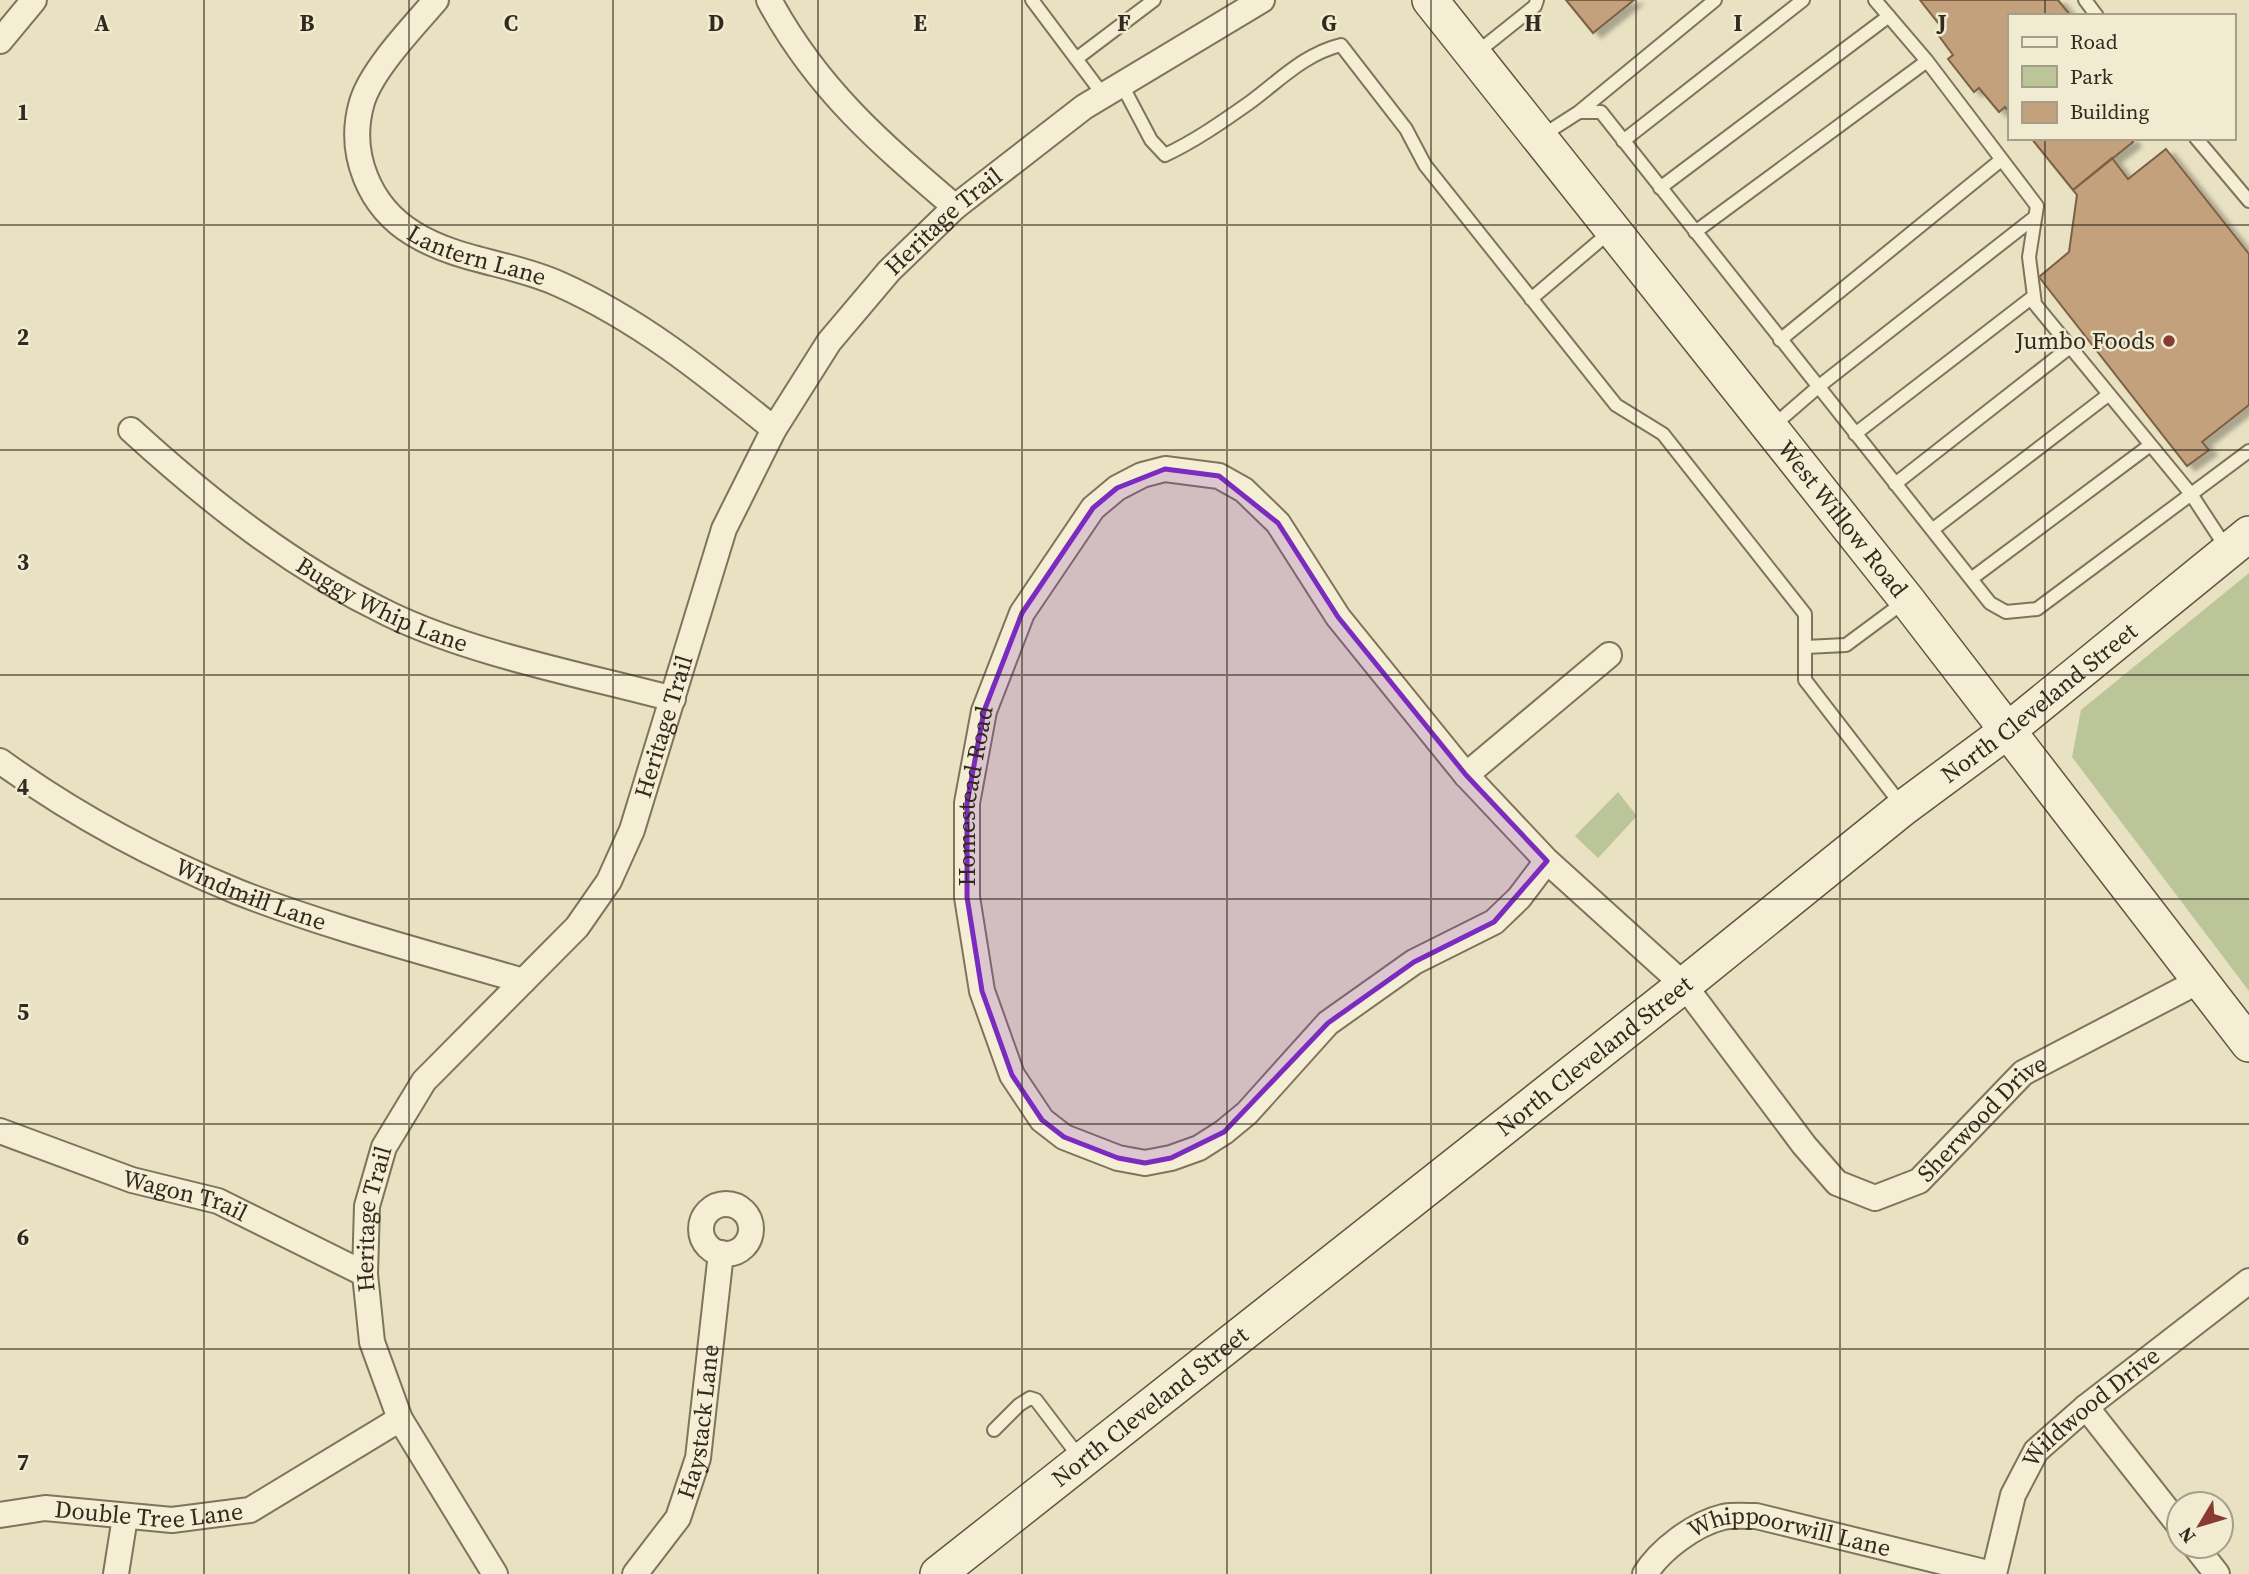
<svg xmlns="http://www.w3.org/2000/svg" width="2249" height="1574" font-family="'Source Serif 4',serif">
<style>
.green{fill:#bbc598}
.building{fill:#c2a17c;stroke:#7c6044;stroke-width:2;filter:url(#shadow)}
.lines{fill:none;stroke-linecap:round;stroke-linejoin:round}
.lane-casing{stroke:#80735c;stroke-width:16}
.street-casing{stroke:#80735c;stroke-width:28}
.secondary-casing{stroke:#62543f;stroke-width:38}
.lane{stroke:#f4eed4;stroke-width:12}
.street{stroke:#f4eed4;stroke-width:24}
.secondary{stroke:#f4eed4;stroke-width:35}
.marked{fill:#7b2cbf;fill-opacity:0.2;stroke:#7b2cbf;stroke-width:5;stroke-linejoin:round}
.grid{fill:none;stroke:#322a1e;stroke-width:2;stroke-opacity:0.55}
.poi-dot{fill:#883b32;stroke:#f1ebd1;stroke-width:2.5}
.labels{text-anchor:middle;stroke-width:5;stroke-linejoin:round;paint-order:stroke}
.street-label{font-size:24px;fill:#322a1e;stroke:#f1ebd1}
.poi-label{font-size:24px;fill:#322a1e;stroke:#f1ebd1;text-anchor:end}
.grid-label{font-size:23px;text-anchor:middle;font-weight:bold;fill:#322a1e;stroke:#f1ebd1;stroke-width:5;stroke-linejoin:round;paint-order:stroke}
</style>
<defs>
<filter id="shadow"><feDropShadow dx="8" dy="4.5" stdDeviation="2" flood-color="#0004"/></filter>
</defs>
<rect width="100%" height="100%" fill="#e8e1c2"/>
<path class="green" d="M2249 573V991L2072 757 2081 710Z
M1618 792 1637 816 1598 858 1575 836Z"/>
<path class="building" d="M1566 0H1634L1593 33Z
M1920 0H2058L2071 16H2009V112L2005 107 1999 112 1979 88 1974 92 1948 59 1953 55 1936 32 1942 28Z
M2031 138H2130L2133 142 2073 190Z
M2166 149 2249 254V405L2202 442 2209 450 2187 466 2039 277 2069 252 2077 195 2073 190 2112 158 2128 179Z"/>
<g class="lines">
<defs>
<path id="lane" d="M1032 0 1104 96
M1875 0 1927 61 2037 206 2029 257 2035 304 2191 494 2227 549
M2085 0 2097 16
M1475 54 1535 6 1537 0
M1076 59 1154 0
M1122 85 1151 140 1165 155C1195 141 1222 122 1249 103 1279 81 1304 54 1341 45L1406 129 1425 165 1616 405 1663 434 1805 614V680L1903 807
M1579 112 1715 0
M1540 137 1579 112H1601L1990 603 2006 612 2037 609 2249 451
M2196 138 2249 201
M1623 141 1803 0
M1660 188 1889 16
M1695 232 1927 61
M1531 299 1611 231
M1780 340 2001 160
M1773 426 1818 387 2035 217
M1855 434 2034 296
M1895 484 2070 347
M1932 530 2108 395
M1971 579 2149 446
M1805 647 1846 645 1904 602
M994 1430 1019 1405 1030 1398 1036 1400 1080 1458"/>
<g id="street">
<path id="s1" d="M436 0C414 26 372 69 362 102 347 153 369 207 414 234 458 261 513 263 559 284 640 320 706 374 774 429"/>
<path d="M769 0C817 89 879 142 955 207"/>
<path d="M0 41 34 0"/>
<path id="s2" d="M131 430C210 502 292 567 389 614 472 654 583 675 673 699"/>
<path id="s3" d="M0 761C73 814 155 858 238 892 330 928 428 953 523 981"/>
<path d="M1466 775 1609 655"/>
<path id="s4" d="M1547 861 1519 898 1494 922 1414 962 1328 1023 1247 1113 1224 1132 1199 1148 1171 1158 1145 1163 1118 1158 1064 1137 1042 1120 1012 1075 982 991 967 897V803L984 711 1022 613 1093 508 1117 488 1142 475 1165 469 1219 476 1244 490 1278 523 1338 617 1466 775 1547 861 1684 985 1804 1145 1837 1183 1875 1198 1919 1181 2023 1073 2199 981"/>
<path id="s5" d="M0 1131 132 1180 218 1201 365 1274"/>
<circle cx="726" cy="1229" r="25"/>
<path d="M2086 1407 2179 1525"/>
<path id="s6" d="M0 1515 45 1508 172 1520 250 1510 400 1419"/>
<path d="M2195 1546 2217 1574"/>
<path d="M116 1574 125 1517"/>
<path id="s7" d="M495 1574 400 1419 372 1342 365 1274 367 1206 384 1147 424 1081 577 927 609 881 632 830 724 529 774 429 829 342 889 271 955 207 1084 107 1262 0"/>
<path id="s8" d="M635 1574 678 1518 698 1458 721 1253"/>
<path id="s9" d="M1645 1574C1660 1550 1694 1524 1723 1517 1733 1515 1746 1516 1756 1516L1992 1574"/>
<path id="s10" d="M1994 1574 2013 1495 2036 1451 2086 1407 2249 1281"/>
</g>
<g id="secondary">
<path id="s11" d="M1430 0 1907 600 2249 1044"/>
<path id="s12" d="M938 1574 1684 985 1903 808 2007 731 2249 534"/>
</g>
</defs>
<use href="#lane" class="lane-casing"/>
<use href="#street" class="street-casing"/>
<use href="#secondary" class="secondary-casing"/>
<use href="#lane" class="lane"/>
<use href="#street" class="street"/>
<use href="#secondary" class="secondary"/>
</g>
<path class="marked" d="M1165 469 1219 476 1278 523 1338 617 1466 775 1547 861 1494 922 1414 962 1328 1023 1224 1132 1171 1158 1145 1163 1118 1158 1064 1137 1042 1120 1012 1075 982 991 967 897V803L984 711 1022 613 1093 508 1117 488Z"/>
<path class="grid" d="M204 0V1574M409 0V1574M613 0V1574M818 0V1574M1022 0V1574M1227 0V1574M1431 0V1574M1636 0V1574M1840 0V1574M2045 0V16M2045 138V1574M0 225H2249M0 450H2249M0 675H2249M0 899H2249M0 1124H2249M0 1349H2249"/>
<circle class="poi-dot" cx="2169" cy="341" r="7"/>
<g class="labels">
<g class="street-label">
<text dy="8" stroke="none"><textPath href="#s7" startOffset="1564">Heritage Trail</textPath></text>
<text dy="8" stroke="none"><textPath href="#s1" startOffset="346">Lantern Lane</textPath></text>
<text dy="8" stroke="none"><textPath href="#s11" startOffset="663">West Willow Road</textPath></text>
<text dy="8" stroke="none"><textPath href="#s2" startOffset="308">Buggy Whip Lane</textPath></text>
<text dy="8" stroke="none"><textPath href="#s12" startOffset="1404">North Cleveland Street</textPath></text>
<text dy="8" stroke="none"><textPath href="#s7" startOffset="976">Heritage Trail</textPath></text>
<text dy="8" stroke="none"><textPath href="#s4" startOffset="966">Homestead Road</textPath></text>
<text dy="8" stroke="none"><textPath href="#s3" startOffset="285">Windmill Lane</textPath></text>
<text dy="8" stroke="none"><textPath href="#s12" startOffset="836">North Cleveland Street</textPath></text>
<text dy="8" stroke="none"><textPath href="#s4" startOffset="2543">Sherwood Drive</textPath></text>
<text dy="8" stroke="none"><textPath href="#s5" startOffset="196">Wagon Trail</textPath></text>
<text dy="8" stroke="none"><textPath href="#s7" startOffset="388">Heritage Trail</textPath></text>
<text dy="8" stroke="none"><textPath href="#s12" startOffset="270">North Cleveland Street</textPath></text>
<text dy="8" stroke="none"><textPath href="#s10" startOffset="201">Wildwood Drive</textPath></text>
<text dy="8" stroke="none"><textPath href="#s8" startOffset="170">Haystack Lane</textPath></text>
<text dy="8" stroke="none"><textPath href="#s6" startOffset="150">Double Tree Lane</textPath></text>
<text dy="8" stroke="none"><textPath href="#s9" startOffset="166">Whippoorwill Lane</textPath></text>
</g>
<g class="poi-label">
<text x="2155" y="349">Jumbo Foods</text>
</g>
</g>
<g class="grid-label">
<text x="102" y="31">A</text>
<text x="307" y="31">B</text>
<text x="511" y="31">C</text>
<text x="716" y="31">D</text>
<text x="920" y="31">E</text>
<text x="1124" y="31">F</text>
<text x="1329" y="31">G</text>
<text x="1533" y="31">H</text>
<text x="1738" y="31">I</text>
<text x="1942" y="31">J</text>
<text x="23" y="120">1</text>
<text x="23" y="345">2</text>
<text x="23" y="570">3</text>
<text x="23" y="795">4</text>
<text x="23" y="1020">5</text>
<text x="23" y="1245">6</text>
<text x="23" y="1470">7</text>
</g>
<rect x="2008" y="14" width="228" height="126" fill="#f1ebd1" stroke="#a59e89" stroke-width="2"/>
<rect x="2022" y="37" width="35" height="10" fill="#f4eed4" stroke="#a59e89" stroke-width="2"/>
<text x="2070" y="49" font-size="21" fill="#322a1e">Road</text>
<rect x="2022" y="66" width="35" height="21" fill="#bbc598" stroke="#a59e89" stroke-width="2"/>
<text x="2070" y="84" font-size="21" fill="#322a1e">Park</text>
<rect x="2022" y="102" width="35" height="21" fill="#c2a17c" stroke="#a59e89" stroke-width="2"/>
<text x="2070" y="119" font-size="21" fill="#322a1e">Building</text>
<g transform="translate(2200 1525) rotate(232)"><circle r="33" fill="#f1ebd1" stroke="#a59e89" stroke-width="2"/>
<path d="M0-5L12 26L0 18L-12 26Z" fill="#883b32"/>
<text y="-10" font-size="19" font-weight="bold" text-anchor="middle" fill="#322a1e">N</text>
</g>
</svg>
